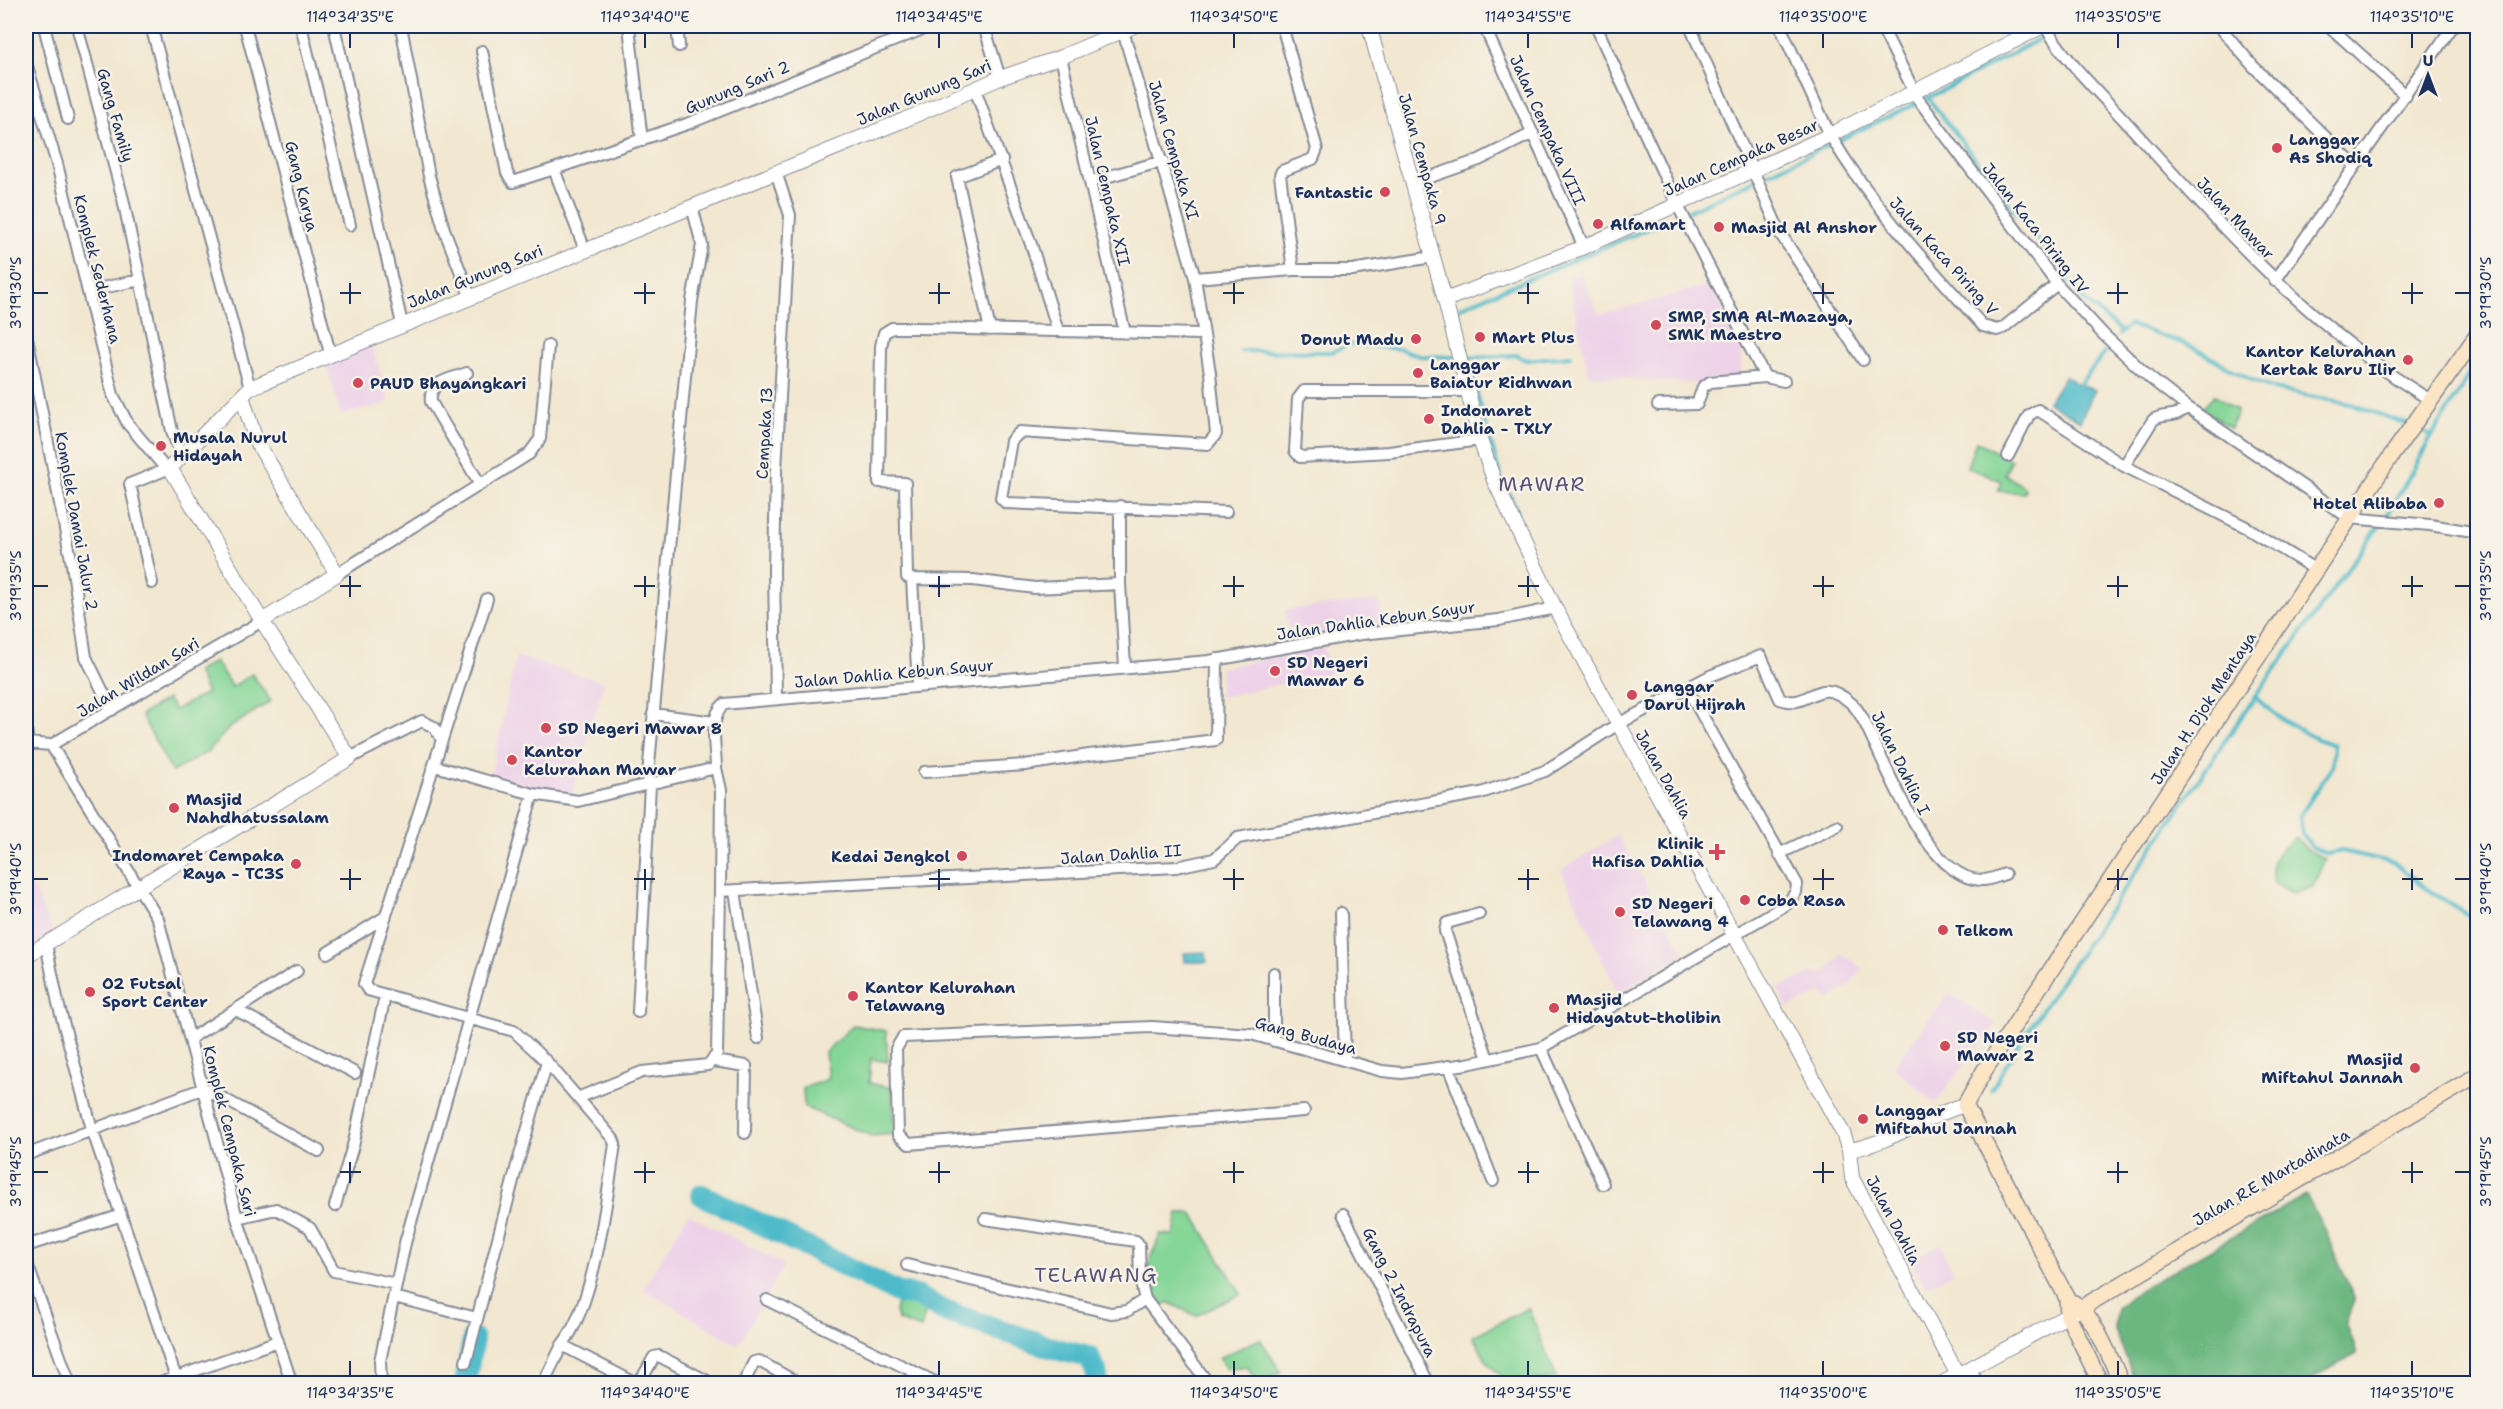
<svg xmlns="http://www.w3.org/2000/svg" width="2503" height="1409" font-family="'Shantell Sans',sans-serif">
<style>
.built{fill:#edd1e9}
.green{fill:#85d697;stroke:#50827a;stroke-width:1.5}
.forest{fill:#6cb780;stroke:#44736f;stroke-width:1.5}
.water{fill:#4fbbca;stroke:#357594;stroke-width:1.5}
.lines{fill:none;stroke-linecap:round;stroke-linejoin:round}
.stream{stroke:#4fbbca;stroke-width:4}
.river{stroke:#4fbbca;stroke-width:22}
.minor-casing{stroke:#868b97;stroke-width:14}
.tertiary-casing{stroke:#868b97;stroke-width:16}
.secondary-casing{stroke:#868b97;stroke-width:18}
.minor{stroke:#fff;stroke-width:10}
.tertiary{stroke:#fff;stroke-width:14}
.secondary{stroke:#fce5c4;stroke-width:15}
.ticks{fill:none;stroke:#1b2f5e;stroke-width:2}
.poi-dot{fill:#d1495b;stroke:#f7f3e8;stroke-width:2}
.labels{text-anchor:middle;stroke-width:5;stroke-linejoin:round;paint-order:stroke}
.street-label{font-size:16px;fill:#1b2f5e;stroke:#f7f3e8}
.poi-label{font-size:16px;font-weight:bold;fill:#1b2f5e;stroke:#f7f3e8;text-anchor:start}
.quarter-label{font-size:20px;letter-spacing:1.5px;fill:#56537a;stroke:#f7f3e8}
.neatline{fill:none;stroke:#1b2f5e;stroke-width:2}
.ticks-label{font-size:15px;text-anchor:middle;fill:#1b2f5e}
</style>
<rect width="100%" height="100%" fill="#f7f3e8"/>
<filter id="ink" filterUnits="userSpaceOnUse"><feTurbulence type="fractalNoise" baseFrequency=".0167" numOctaves="2"/><feDisplacementMap in="SourceGraphic" scale="12" xChannelSelector="R" yChannelSelector="G"/><feConvolveMatrix kernelMatrix="1 2 1 2 8 2 1 2 1" color-interpolation-filters="sRGB"/></filter>
<filter id="wash" filterUnits="userSpaceOnUse"><feTurbulence type="fractalNoise" baseFrequency=".008" numOctaves="4" result="noise"/><feDisplacementMap in="SourceGraphic" scale="24" xChannelSelector="R" yChannelSelector="G"/><feGaussianBlur stdDeviation="1.35" result="paint"/><feColorMatrix in="noise" values="0 0 0 0 0 0 0 0 0 0 0 0 0 0 0 0 0 1.4 0 .05"/><feComposite in="paint" operator="in"/></filter>
<g filter="url(#wash)">
<rect width="100%" height="100%" fill="#f2e7d0"/>
<path class="built" d="M1581 273 1599 315 1709 285 1739 335 1742 382 1690 383 1589 375 1568 279Z
M371 344 390 402 341 415 326 364Z
M1379 600 1382 626 1290 640 1285 610Z
M1324 647 1330 674 1219 697 1221 668Z
M516 656 604 682 572 795 491 775Z
M1618 835 1684 953 1618 993 1561 870Z
M26 861 30 883 54 932 26 953Z
M1842 954 1863 969 1846 988 1828 1000 1823 992 1787 1008 1778 988 1814 972 1817 975 1825 972Z
M1949 993 1996 1024 1935 1103 1893 1067Z
M688 1214 784 1265 738 1345 643 1289Z
M1940 1244 1953 1273 1925 1287 1910 1260Z"/>
<path class="green" d="M2214 395 2237 410 2231 428 2201 409Z
M1976 441 2011 460 2005 474 2025 488 2024 493 1998 491 2001 481 1967 467Z
M215 661 232 687 252 674 271 701 229 728 208 752 172 772 141 715 167 699 175 710 207 693 197 672Z
M2296 837 2306 849 2325 859 2313 887 2294 894 2274 883C2267 856 2277 854 2296 837Z
M853 1025 886 1031 888 1062 871 1059 869 1083 892 1088 894 1134 871 1136 804 1107 803 1088 828 1079 825 1052Z
M1178 1213H1192L1241 1294 1196 1316 1168 1302 1161 1310 1143 1281 1160 1234 1174 1235Z
M898 1298 927 1307 921 1329 897 1320 895 1311Z
M1528 1308 1557 1378 1521 1383 1518 1379 1507 1381 1487 1362 1473 1336Z
M1260 1339 1281 1372 1258 1384 1247 1366 1226 1369 1219 1358Z"/>
<path class="forest" d="M2306 1195 2324 1229 2355 1300 2346 1322 2357 1354 2304 1383H2136L2115 1330 2117 1308 2136 1292Z"/>
<path class="water" d="M2065 375 2079 385 2095 390 2080 421 2048 402Z
M1206 952 1207 962H1185L1184 953Z
M2477 1371V1383H2454Z"/>
<g class="lines">
<path class="stream" d="M1928 98 2085 301 2122 332
M1457 319V311L1461 307 1674 218 1928 98 2064 26
M1458 326 1501 478 1518 512
M2119 334 2130 325 2191 346 2249 379 2274 389 2350 404 2407 424
M1241 351 1332 352 1350 344 1400 349 1420 356 1455 357
M1465 358 1517 355 1525 360 1571 356
M2079 385 2105 352
M2423 432 2432 436
M2255 697C2278 719 2303 735 2334 745L2333 765 2300 816 2302 834 2312 847 2327 854 2342 851 2395 863 2422 886 2478 921
M1991 1090 2020 1042 2255 697 2390 511 2432 436 2478 361"/>
<path class="river" d="M702 1195 899 1293 917 1296 944 1311 1056 1349 1089 1357 1096 1371 1098 1384
M465 1384 473 1339"/>
</g>
</g>
<g filter="url(#ink)">
<g class="lines">
<defs>
<path id="minor" d="M44 26 68 119
M77 26 123 199 172 431 181 456
M151 26 250 388
M245 26 330 353
M301 26 350 225
M334 26 402 324
M401 26 429 176 444 229 470 296
M629 26 642 141
M677 26 679 46
M984 26 1000 78
M1282 26 1317 149 1313 159 1282 171 1280 175 1293 270
M1484 26 1584 247
M1596 26 1677 204 1765 377 1784 381
M1690 26 1780 233 1863 360
M1780 26 1830 135C1872 206 1928 265 1983 326L1997 330 2003 328 2057 284
M1881 26 1918 99 2057 284 2103 334 2150 378 2187 407 2349 518 2430 525 2478 533
M2045 26C2068 65 2106 99 2136 133 2226 232 2316 332 2432 401
M2219 26 2253 66 2354 165
M2329 26 2406 96
M1123 31 1195 278 1210 373 1216 434 1208 444 1020 432 1011 441 1001 498 1006 503 1226 512
M482 51 507 173 513 182 554 169 585 250
M1061 57 1125 333
M26 63 57 164 113 395 128 424 166 469
M975 89 1032 247 1058 331
M554 169 687 124 930 26
M776 172 790 215 776 470 774 570 776 698
M1092 181 1163 161
M1413 183 1479 160 1533 133
M1195 278 1293 270H1352L1433 257
M2275 281 2453 26
M88 291 140 280
M990 330 957 177 1002 160
M26 332 72 564 86 657 112 710
M467 373C451 379 428 381 431 402L480 484
M1467 391H1304L1298 399 1295 451 1300 457 1389 452 1480 440
M1658 405 1697 404 1703 387 1710 382 1765 377
M2008 456 2029 415 2038 410 2124 466 2246 527 2316 570
M2124 466 2153 420C2165 412 2174 420 2187 407
M337 574 529 454 540 439 548 346
M912 579 973 580 1035 588 1120 584 1125 667
M152 583 130 484 170 468
M1120 584V506
M487 599 364 984 368 990 514 1031 547 1062 613 1139 615 1144C607 1197 595 1305 562 1345
M918 686 912 579 907 577 905 483 879 482 881 346 884 333 892 328H918L1202 334
M653 714 715 722
M26 729 28 743
M26 743 51 745 262 621
M51 745 158 919 237 1218 292 1384
M350 758 422 721 434 727 441 738
M435 766 533 794 578 801 716 768C716 749 708 718 724 704L1209 661 1361 634 1499 620 1555 608
M716 768 721 790 720 891 1176 867 1214 859 1238 838 1481 793 1545 771 1618 724 1710 676 1761 656 1780 699C1812 711 1815 672 1851 703 1862 713 1868 730 1874 742 1892 780 1933 882 1983 880 1991 880 1998 876 2005 874
M924 772 1025 765 1089 755 1216 740 1217 659
M647 786 692 301 702 245 692 206
M1779 854 1837 826
M735 891 758 1038
M1341 913 1345 1060
M1479 914 1447 923 1445 931 1488 1059
M46 944 58 1003 92 1129 178 1384
M327 953 385 917
M1274 973V1041
M236 1010 355 1073
M638 1012 650 785
M191 1038 297 971
M1541 1048 1603 1184
M714 1061 746 1066 745 1133
M1448 1066 1493 1181
M580 1097 642 1072 708 1065 717 1054 720 891
M1304 1111 909 1144 898 1135 896 1049 903 1037 1152 1027 1251 1034 1382 1071 1402 1073 1467 1064 1541 1048 1787 904 1796 892 1797 884 1687 688
M26 1155 204 1088 319 1151
M335 1206 354 1142 385 996
M1343 1214 1429 1384
M237 1218 276 1209 310 1228 334 1271 396 1284
M985 1219 1136 1241 1139 1245 1140 1279 1145 1299 1209 1384
M26 1246 119 1216
M26 1261 70 1384
M907 1265 1111 1313 1127 1311 1145 1299
M394 1297 477 1318
M767 1300 939 1384
M466 1362 516 1169 547 1062
M1970 1368 1979 1384
M157 1384 278 1341
M381 1384 380 1361 405 1243 533 794
M543 1384 562 1345 637 1384
M639 1384 654 1357 659 1356 709 1382
M743 1384 754 1362 759 1361 800 1384"/>
<path id="tertiary" d="M1369 26 1445 300 1480 440 1494 480 1555 608 1843 1133 1849 1150 1852 1178 1958 1375
M1445 300 1584 247 1830 135 2043 26
M242 396 256 441 337 574 262 621
M26 956 350 758 262 621 170 468 250 388 904 120 1000 78 1061 57 1134 26
M1849 1150C1891 1143 1924 1116 1965 1105
M1941 1384 2076 1311"/>
<path id="secondary" d="M2074 1303C2095 1316 2111 1361 2122 1384
M2081 1308 2478 1075
M2101 1384 2068 1316 2067 1298 1965 1105 1984 1071 2391 456 2478 334"/>
</defs>
<use href="#minor" class="minor-casing"/>
<use href="#tertiary" class="tertiary-casing"/>
<use href="#secondary" class="secondary-casing"/>
<use href="#minor" class="minor"/>
<use href="#tertiary" class="tertiary"/>
<use href="#secondary" class="secondary"/>
</g>
</g>
<path class="ticks" d="M350 33V48M645 33V48M939 33V48M1234 33V48M1528 33V48M1823 33V48M2118 33V48M2412 33V48M350 283V304M645 283V304M939 283V304M1234 283V304M1528 283V304M1823 283V304M2118 283V304M2412 283V304M33 293H48M340 293H361M634 293H655M929 293H950M1223 293H1244M1518 293H1539M1813 293H1834M2107 293H2128M2402 293H2423M2455 293H2470M350 576V597M645 576V597M939 576V597M1234 576V597M1528 576V597M1823 576V597M2118 576V597M2412 576V597M33 586H48M340 586H361M634 586H655M929 586H950M1223 586H1244M1518 586H1539M1813 586H1834M2107 586H2128M2402 586H2423M2455 586H2470M350 869V890M645 869V890M939 869V890M1234 869V890M1528 869V890M1823 869V890M2118 869V890M2412 869V890M33 879H48M340 879H361M634 879H655M929 879H950M1223 879H1244M1518 879H1539M1813 879H1834M2107 879H2128M2402 879H2423M2455 879H2470M350 1162V1183M645 1162V1183M939 1162V1183M1234 1162V1183M1528 1162V1183M1823 1162V1183M2118 1162V1183M2412 1162V1183M33 1172H48M340 1172H361M634 1172H655M929 1172H950M1223 1172H1244M1518 1172H1539M1813 1172H1834M2107 1172H2128M2402 1172H2423M2455 1172H2470M350 1361V1376M645 1361V1376M939 1361V1376M1234 1361V1376M1528 1361V1376M1823 1361V1376M2118 1361V1376M2412 1361V1376"/>
<g class="poi-dot">
<circle cx="2277" cy="148" r="6"/>
<circle cx="1385" cy="192" r="6"/>
<circle cx="1598" cy="224" r="6"/>
<circle cx="1719" cy="227" r="6"/>
<circle cx="1656" cy="325" r="6"/>
<circle cx="1480" cy="337" r="6"/>
<circle cx="1416" cy="339" r="6"/>
<circle cx="2408" cy="360" r="6"/>
<circle cx="1418" cy="373" r="6"/>
<circle cx="358" cy="383" r="6"/>
<circle cx="1429" cy="419" r="6"/>
<circle cx="161" cy="446" r="6"/>
<circle cx="2439" cy="503" r="6"/>
<circle cx="1275" cy="671" r="6"/>
<circle cx="1632" cy="695" r="6"/>
<circle cx="546" cy="728" r="6"/>
<circle cx="512" cy="760" r="6"/>
<circle cx="174" cy="808" r="6"/>
<path d="M1714 843h6v6h6v6h-6v6h-6v-6h-6v-6h6z"/>
<circle cx="962" cy="856" r="6"/>
<circle cx="296" cy="864" r="6"/>
<circle cx="1745" cy="900" r="6"/>
<circle cx="1620" cy="912" r="6"/>
<circle cx="1943" cy="930" r="6"/>
<circle cx="90" cy="992" r="6"/>
<circle cx="853" cy="996" r="6"/>
<circle cx="1554" cy="1008" r="6"/>
<circle cx="1945" cy="1046" r="6"/>
<circle cx="2415" cy="1068" r="6"/>
<circle cx="1863" cy="1119" r="6"/>
</g>
<g class="labels">
<g class="street-label">
<text transform="translate(737 87) rotate(-23)" y="6">Gunung Sari 2</text>
<text transform="translate(924 92) rotate(-23)" y="6">Jalan Gunung Sari</text>
<text transform="translate(116 115) rotate(74)" y="6">Gang Family</text>
<text transform="translate(1548 130) rotate(66)" y="6">Jalan Cempaka VIII</text>
<text transform="translate(1174 150) rotate(74)" y="6">Jalan Cempaka XI</text>
<text transform="translate(1741 157) rotate(-24)" y="6">Jalan Cempaka Besar</text>
<text transform="translate(1423 159) rotate(74)" y="6">Jalan Cempaka 9</text>
<text transform="translate(302 186) rotate(76)" y="6">Gang Karya</text>
<text transform="translate(1108 191) rotate(77)" y="6">Jalan Cempaka XII</text>
<text transform="translate(2236 218) rotate(47)" y="6">Jalan Mawar</text>
<text transform="translate(2036 228) rotate(52)" y="6">Jalan Kaca Piring IV</text>
<text transform="translate(1944 256) rotate(48)" y="6">Jalan Kaca Piring V</text>
<text transform="translate(98 269) rotate(76)" y="6">Komplek Sederhana</text>
<text transform="translate(475 276) rotate(-22)" y="6">Jalan Gunung Sari</text>
<text transform="translate(764 433) rotate(-87)" y="6">Cempaka 13</text>
<text transform="translate(77 521) rotate(80)" y="6">Komplek Damai Jalur 2</text>
<text transform="translate(1376 620) rotate(-8)" y="6">Jalan Dahlia Kebun Sayur</text>
<text transform="translate(894 673) rotate(-5)" y="6">Jalan Dahlia Kebun Sayur</text>
<text transform="translate(138 677) rotate(-31)" y="6">Jalan Wildan Sari</text>
<text transform="translate(2203 708) rotate(-57)" y="6">Jalan H. Djok Mentaya</text>
<text transform="translate(1901 763) rotate(64)" y="6">Jalan Dahlia I</text>
<text transform="translate(1664 774) rotate(61)" y="6">Jalan Dahlia</text>
<text transform="translate(1121 854) rotate(-4)" y="6">Jalan Dahlia II</text>
<text transform="translate(1306 1035) rotate(15)" y="6">Gang Budaya</text>
<text transform="translate(230 1131) rotate(76)" y="6">Komplek Cempaka Sari</text>
<text transform="translate(2271 1177) rotate(-30)" y="6">Jalan R.E Martadinata</text>
<text transform="translate(1894 1220) rotate(62)" y="6">Jalan Dahlia</text>
<text transform="translate(1400 1292) rotate(63)" y="6">Gang 2 Indrapura</text>
</g>
<g class="poi-label">
<text x="2289" y="145">Langgar<tspan x="2289" dy="18">As Shodiq</tspan></text>
<text x="1373" y="198" text-anchor="end">Fantastic</text>
<text x="1610" y="230">Alfamart</text>
<text x="1731" y="233">Masjid Al Anshor</text>
<text x="1668" y="322">SMP, SMA Al-Mazaya,<tspan x="1668" dy="18">SMK Maestro</tspan></text>
<text x="1492" y="343">Mart Plus</text>
<text x="1404" y="345" text-anchor="end">Donut Madu</text>
<text x="2396" y="357" text-anchor="end">Kantor Kelurahan<tspan x="2396" dy="18">Kertak Baru Ilir</tspan></text>
<text x="1430" y="370">Langgar<tspan x="1430" dy="18">Baiatur Ridhwan</tspan></text>
<text x="370" y="389">PAUD Bhayangkari</text>
<text x="1441" y="416">Indomaret<tspan x="1441" dy="18">Dahlia - TXLY</tspan></text>
<text x="173" y="443">Musala Nurul<tspan x="173" dy="18">Hidayah</tspan></text>
<text x="2427" y="509" text-anchor="end">Hotel Alibaba</text>
<text x="1287" y="668">SD Negeri<tspan x="1287" dy="18">Mawar 6</tspan></text>
<text x="1644" y="692">Langgar<tspan x="1644" dy="18">Darul Hijrah</tspan></text>
<text x="558" y="734">SD Negeri Mawar 8</text>
<text x="524" y="757">Kantor<tspan x="524" dy="18">Kelurahan Mawar</tspan></text>
<text x="186" y="805">Masjid<tspan x="186" dy="18">Nahdhatussalam</tspan></text>
<text x="1704" y="849" text-anchor="end">Klinik<tspan x="1704" dy="18">Hafisa Dahlia</tspan></text>
<text x="284" y="861" text-anchor="end">Indomaret Cempaka<tspan x="284" dy="18">Raya - TC3S</tspan></text>
<text x="950" y="862" text-anchor="end">Kedai Jengkol</text>
<text x="1757" y="906">Coba Rasa</text>
<text x="1632" y="909">SD Negeri<tspan x="1632" dy="18">Telawang 4</tspan></text>
<text x="1955" y="936">Telkom</text>
<text x="102" y="989">O2 Futsal<tspan x="102" dy="18">Sport Center</tspan></text>
<text x="865" y="993">Kantor Kelurahan<tspan x="865" dy="18">Telawang</tspan></text>
<text x="1566" y="1005">Masjid<tspan x="1566" dy="18">Hidayatut-tholibin</tspan></text>
<text x="1957" y="1043">SD Negeri<tspan x="1957" dy="18">Mawar 2</tspan></text>
<text x="2403" y="1065" text-anchor="end">Masjid<tspan x="2403" dy="18">Miftahul Jannah</tspan></text>
<text x="1875" y="1116">Langgar<tspan x="1875" dy="18">Miftahul Jannah</tspan></text>
</g>
<g class="quarter-label">
<text x="1542" y="491">MAWAR</text>
<text x="1096" y="1282">TELAWANG</text>
</g>
</g>
<rect width="2503" height="1409" fill="none" stroke="#f7f3e8" stroke-width="66"/>
<g transform="translate(2428 75)" stroke="#f7f3e8" stroke-width="4.5" paint-order="stroke">
<path d="M0-4.5L10 22L0 15L-10 22Z" fill="#1b2f5e"/>
<text y="-9" font-size="16" font-weight="bold" text-anchor="middle" fill="#1b2f5e">U</text>
</g>
<rect x="33" y="33" width="2437" height="1343" class="neatline"/>
<g class="ticks-label">
<text x="350" y="22">114°34'35"E</text>
<text x="645" y="22">114°34'40"E</text>
<text x="939" y="22">114°34'45"E</text>
<text x="1234" y="22">114°34'50"E</text>
<text x="1528" y="22">114°34'55"E</text>
<text x="1823" y="22">114°35'00"E</text>
<text x="2118" y="22">114°35'05"E</text>
<text x="2412" y="22">114°35'10"E</text>
<text transform="translate(16 293) rotate(-90)" y="5">3°19'30"S</text>
<text transform="translate(2486 293) rotate(-90)" y="5">3°19'30"S</text>
<text transform="translate(16 586) rotate(-90)" y="5">3°19'35"S</text>
<text transform="translate(2486 586) rotate(-90)" y="5">3°19'35"S</text>
<text transform="translate(16 879) rotate(-90)" y="5">3°19'40"S</text>
<text transform="translate(2486 879) rotate(-90)" y="5">3°19'40"S</text>
<text transform="translate(16 1172) rotate(-90)" y="5">3°19'45"S</text>
<text transform="translate(2486 1172) rotate(-90)" y="5">3°19'45"S</text>
<text x="350" y="1398">114°34'35"E</text>
<text x="645" y="1398">114°34'40"E</text>
<text x="939" y="1398">114°34'45"E</text>
<text x="1234" y="1398">114°34'50"E</text>
<text x="1528" y="1398">114°34'55"E</text>
<text x="1823" y="1398">114°35'00"E</text>
<text x="2118" y="1398">114°35'05"E</text>
<text x="2412" y="1398">114°35'10"E</text>
</g>
</svg>
